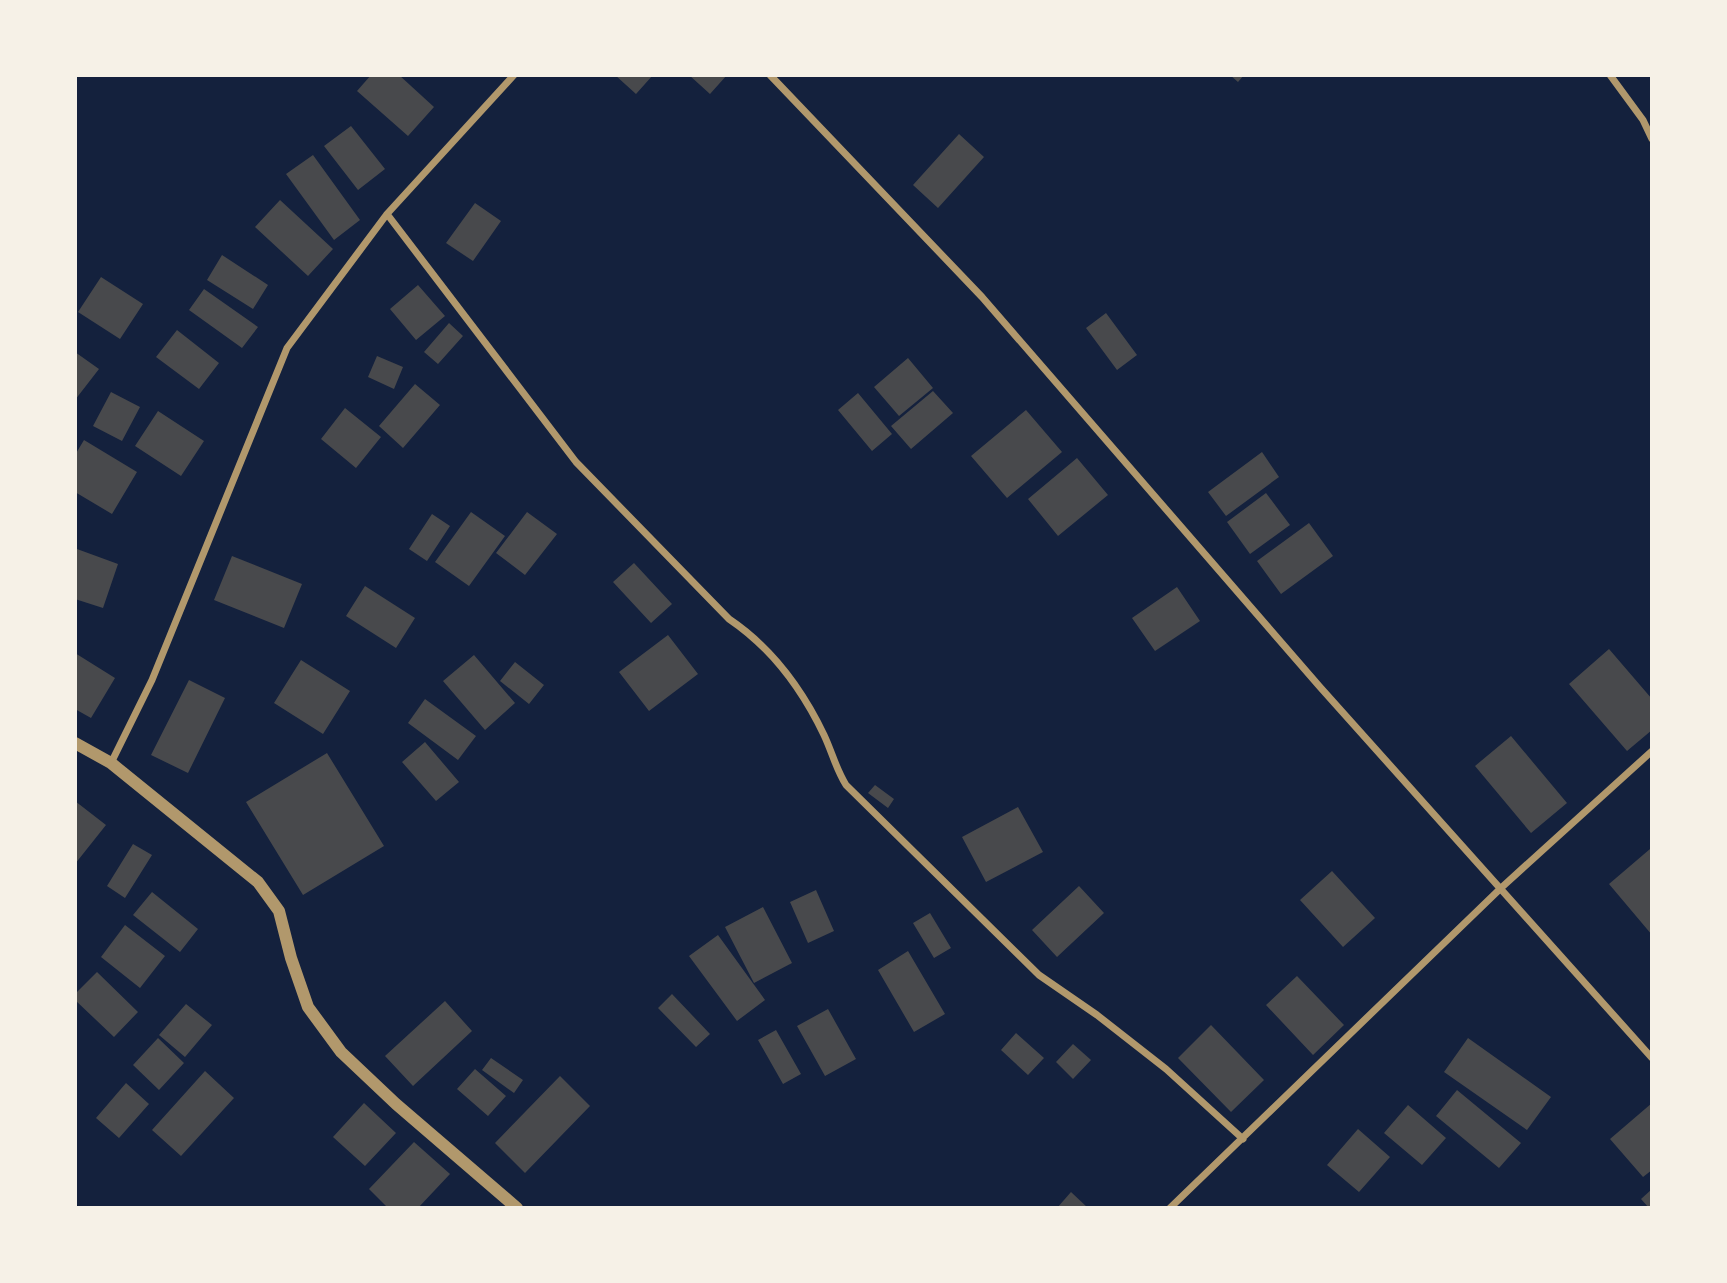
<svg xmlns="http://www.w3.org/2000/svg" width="1727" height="1283" font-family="'PT Sans',sans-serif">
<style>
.building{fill:#48494c}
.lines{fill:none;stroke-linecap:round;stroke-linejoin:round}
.minor{stroke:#b1986c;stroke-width:7}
.tertiary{stroke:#b1986c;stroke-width:12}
</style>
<rect width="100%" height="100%" fill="#14213d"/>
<path class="building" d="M371 75H399L434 107 408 136 357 91Z
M615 75H653L636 94Z
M689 75H727L710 94Z
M1230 75H1244L1238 82Z
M351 126 385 169 358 190 324 146Z
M959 134 984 157 938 208 913 185Z
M313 155 360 220 334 240 286 174Z
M280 200 333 249 308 276 255 227Z
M475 203 501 221 473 261 446 243Z
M222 255 268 285 253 309 207 280Z
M101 277 143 304 120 339 78 312Z
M418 285 445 316 416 340 390 309Z
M204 289 258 327 242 348 189 310Z
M1106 313 1137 355 1117 370 1086 328Z
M449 323 463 336 438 364 424 352Z
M177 330 219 363 199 389 156 357Z
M75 352 99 369 75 400Z
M377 356 403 367 394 389 368 377Z
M908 358 933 388 899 416 874 387Z
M415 384 440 405 403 448 379 426Z
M933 391 953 413 911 449 891 426Z
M111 392 140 407 122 441 93 426Z
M858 393 892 434 872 451 838 410Z
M345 408 381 437 356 468 321 439Z
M1026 410 1062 452 1007 498 971 456Z
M158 411 204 441 181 476 135 446Z
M84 440 137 472 112 514 75 492V455Z
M1262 452 1279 477 1226 516 1208 492Z
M1077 458 1108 495 1058 536 1028 499Z
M1266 493 1290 525 1250 554 1227 522Z
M471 512 505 536 469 586 435 562Z
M527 512 557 534 525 575 496 553Z
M432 514 450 526 427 561 409 549Z
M1309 523 1333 556 1281 594 1257 561Z
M77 549 118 564 103 608 75 599Z
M232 556 302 584 284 628 214 600Z
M634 563 672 604 651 623 613 582Z
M365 586 415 618 396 648 346 616Z
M1177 587 1200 621 1155 651 1132 618Z
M668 635 698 674 649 711 619 672Z
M1609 649 1652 699V730L1627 751 1569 684Z
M75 653 115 678 91 718 75 709Z
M474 655 515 703 485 730 443 681Z
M301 660 350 691 323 734 274 703Z
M515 662 544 685 529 704 500 681Z
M189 680 225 698 188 773 151 755Z
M425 699 476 736 458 760 408 723Z
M1511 736 1567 803 1531 833 1475 766Z
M425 742 459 782 436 801 402 762Z
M327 753 384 846 303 895 246 802Z
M875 785 894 799 888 808 868 793Z
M75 801 106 825 75 864Z
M1018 807 1043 852 986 882 962 837Z
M133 844 152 855 125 898 107 886Z
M1650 849 1652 851V935L1609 884Z
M1332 871 1375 918 1343 947 1300 900Z
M1079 886 1104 913 1057 957 1032 930Z
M816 890 834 931 808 943 790 902Z
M152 892 198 929 180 952 133 915Z
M763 907 792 963 754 983 725 927Z
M930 913 951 948 934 958 913 923Z
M125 925 165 956 140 988 101 957Z
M718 935 765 1000 737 1021 689 956Z
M908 951 945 1014 914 1032 878 970Z
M97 972 138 1012 114 1037 75 1000V994Z
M1297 976 1344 1025 1313 1055 1266 1005Z
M672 994 710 1034 696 1047 658 1008Z
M445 1001 472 1031 413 1086 385 1056Z
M186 1004 212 1025 185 1057 159 1035Z
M828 1009 856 1059 825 1076 797 1026Z
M1211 1025 1264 1080 1231 1112 1178 1058Z
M776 1030 801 1074 783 1084 758 1040Z
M1016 1033 1044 1058 1028 1075 1001 1050Z
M158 1038 184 1063 159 1090 133 1065Z
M1468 1038 1551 1097 1527 1130 1444 1072Z
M1073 1044 1091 1060 1073 1079 1056 1062Z
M491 1058 523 1080 514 1093 482 1070Z
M475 1069 506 1096 488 1116 457 1089Z
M205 1071 234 1098 181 1156 152 1130Z
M560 1076 590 1106 525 1173 495 1143Z
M126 1083 149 1104 119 1138 96 1118Z
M1457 1090 1521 1143 1499 1168 1436 1116Z
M364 1103 396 1133 365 1166 333 1137Z
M1652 1103V1170L1643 1177 1610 1139Z
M1408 1105 1446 1138 1422 1165 1384 1133Z
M1358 1129 1390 1157 1359 1192 1327 1165Z
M414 1142 450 1174 418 1208H388L369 1189Z
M1652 1189V1208H1649L1641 1199Z
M1071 1192 1088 1208H1057Z"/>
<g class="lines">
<path class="minor" d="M770 75 982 297 1320 687 1652 1058
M1610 75 1643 120 1652 139
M387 214 576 462 729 619C772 648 802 689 824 735 832 752 836 769 846 785L1039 975 1097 1015 1166 1069 1243 1139
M111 763 152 680 287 348 387 214 514 75
M1170 1208 1501 888 1652 751"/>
<path class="tertiary" d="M75 743 111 763 258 882 279 911 291 958 308 1007 341 1052 396 1104 517 1208"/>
</g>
<rect width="1727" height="1283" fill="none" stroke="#f6f1e7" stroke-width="154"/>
</svg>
